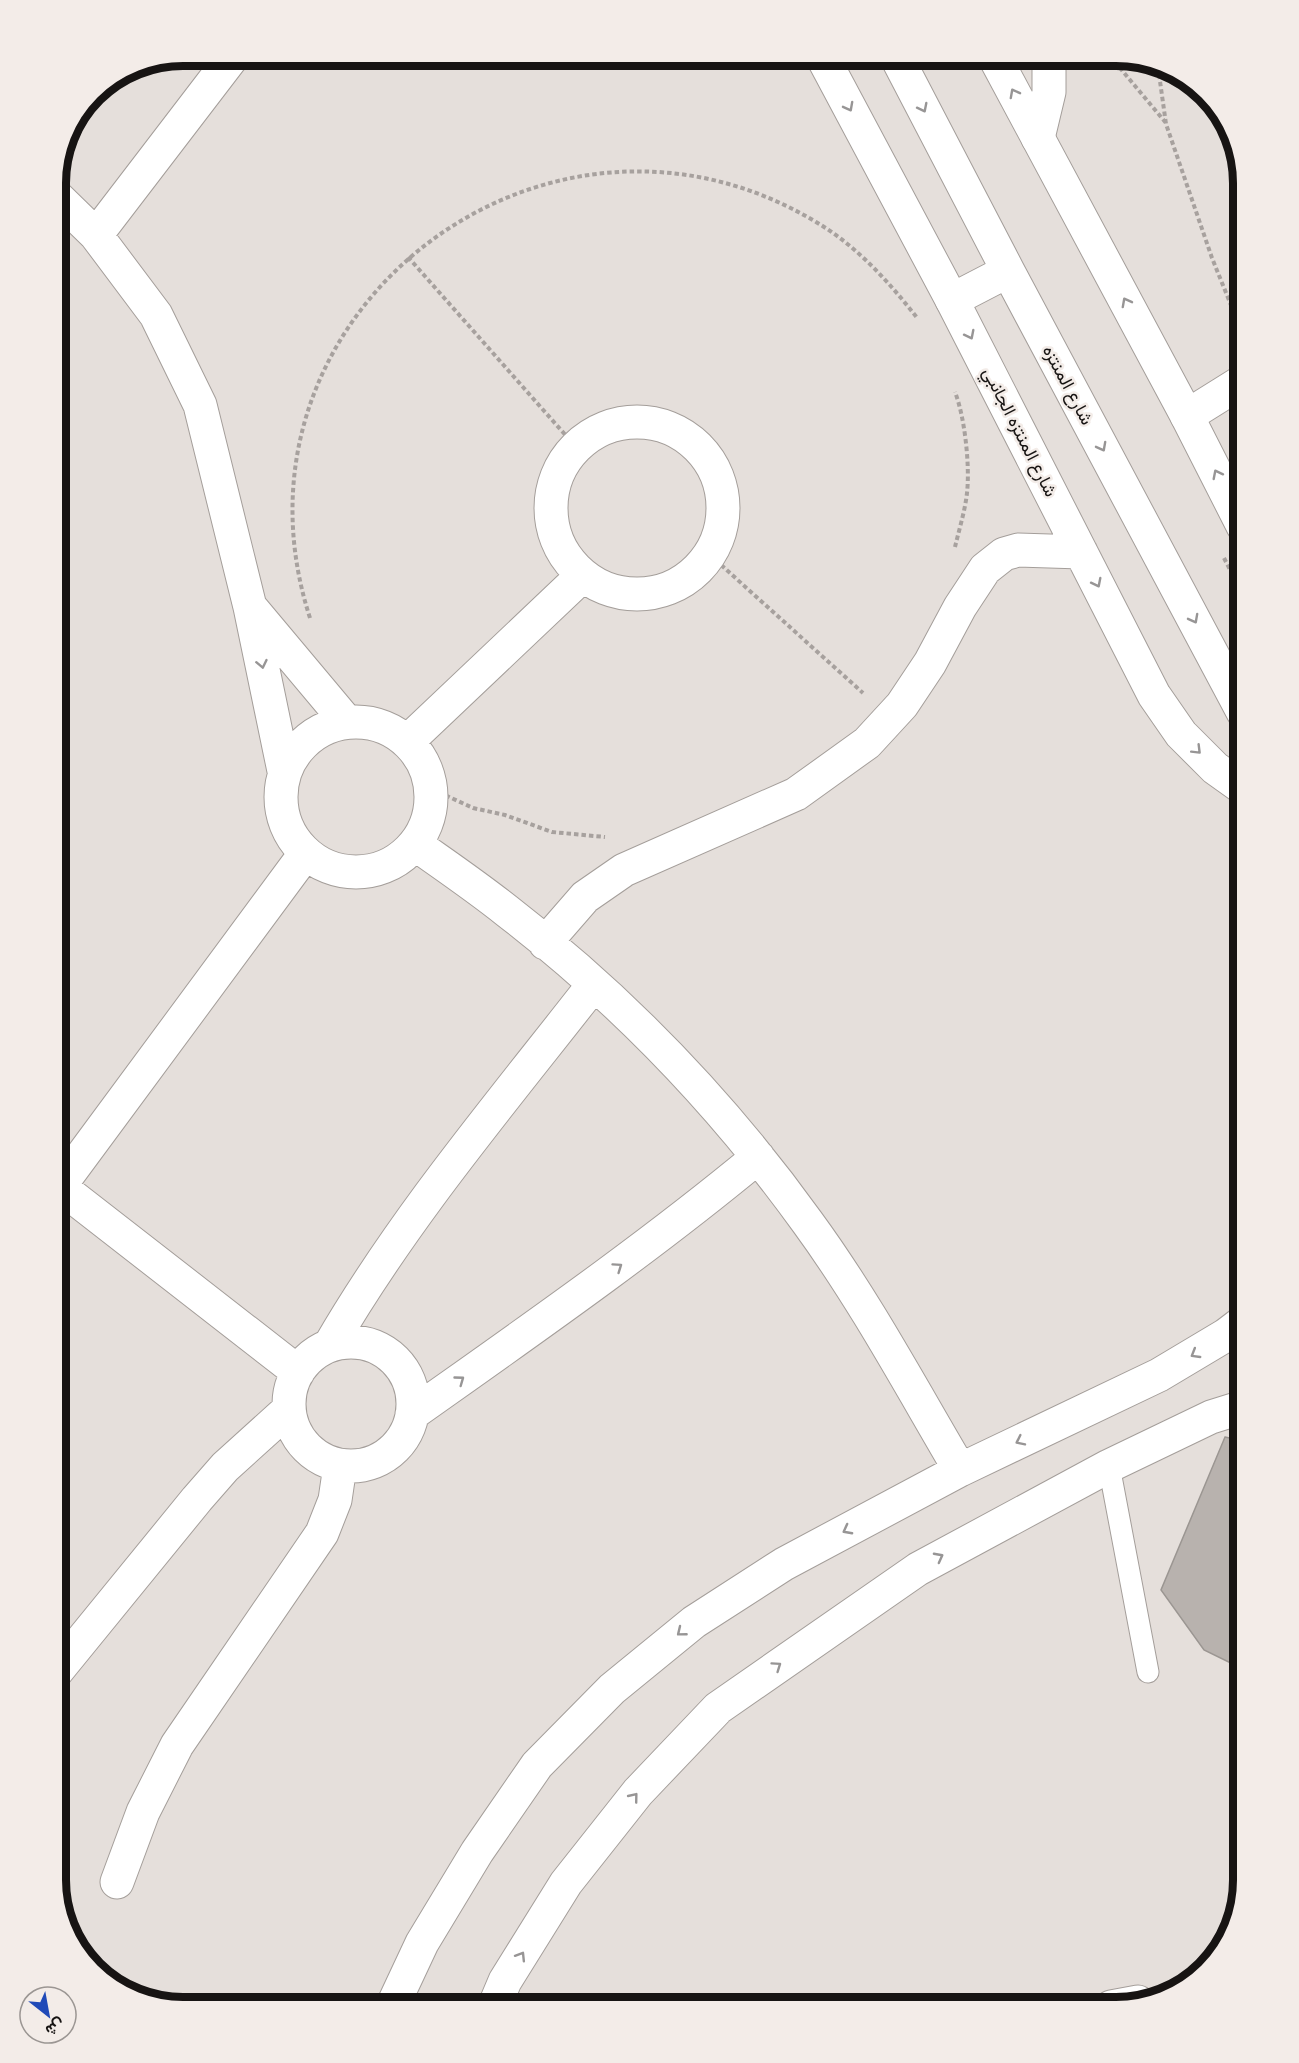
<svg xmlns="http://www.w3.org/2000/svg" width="1299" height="2063" font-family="Overpass,Vazirmatn,sans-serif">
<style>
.building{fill:#b8b2ae;stroke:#9b9692;stroke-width:1.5}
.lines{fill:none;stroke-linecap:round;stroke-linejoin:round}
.service-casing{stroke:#a49e9a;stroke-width:23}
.minor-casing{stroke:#a49e9a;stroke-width:35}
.tertiary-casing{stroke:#a49e9a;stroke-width:35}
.path{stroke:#a7a19e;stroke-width:4;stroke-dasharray:4.5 3;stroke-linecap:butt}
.service{stroke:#fff;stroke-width:21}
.minor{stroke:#fff;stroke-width:33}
.tertiary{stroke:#fff;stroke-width:33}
.oneway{stroke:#979595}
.labels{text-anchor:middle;stroke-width:5;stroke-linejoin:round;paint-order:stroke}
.street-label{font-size:18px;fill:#171413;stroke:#f3ece8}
.rim{fill:none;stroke:#171413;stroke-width:8}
</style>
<rect width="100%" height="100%" fill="#e5dfdb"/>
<path class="building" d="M1225 1437 1243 1441V1669L1204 1650 1161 1590Z"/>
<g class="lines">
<defs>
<path id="service" d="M1109 1466 1148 1672"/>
<path id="minor" d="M822 56 952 300 1154 695 1181 734 1215 768 1243 788
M1038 138 1049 92V56
M56 196 96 235 156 315 200 405 250 607 284 771
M96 235 233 56
M1187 416 1243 381
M551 508a86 86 0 1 1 172 0a86 86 0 1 1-172 0Z
M253 610 346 721
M281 797a75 75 0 1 1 150 0a75 75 0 1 1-150 0Z
M408 741 582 576
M415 844C446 866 477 887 507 911 621 999 724 1106 808 1223 865 1301 911 1387 960 1470
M545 943 585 897 624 870 796 794 867 743 902 705 930 663 960 607 985 569 1004 554 1018 550 1081 552
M59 1186 298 1372
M56 1191 305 854
M289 1404a62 62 0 1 1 124 0a62 62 0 1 1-124 0Z
M330 1345C405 1216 502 1102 594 984
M412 1414C529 1331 647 1249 758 1157
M56 1672 197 1499 225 1467 288 1410
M117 1882 143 1812 177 1745 322 1533 335 1500 340 1466
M392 2007 422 1943 477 1852 537 1765 612 1689 694 1622 784 1564 960 1470 1159 1375 1226 1335 1243 1322
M494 2007 505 1981 566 1883 638 1792 718 1708 918 1569 1109 1466 1211 1417 1243 1407
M1111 2007 1138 2002"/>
<path id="tertiary" d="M896 56 1008 271 1243 712
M994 56 1187 416 1243 526
M952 300 1008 271"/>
</defs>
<use href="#service" class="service-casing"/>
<use href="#minor" class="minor-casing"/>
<use href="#tertiary" class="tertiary-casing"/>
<path class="path" d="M1110 56 1166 123
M1158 67 1166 124 1212 258 1243 335
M408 257 576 447
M955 547C959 530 965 511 967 493 970 466 965 418 955 392
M710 555 863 693
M1224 558 1243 595
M310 618C212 316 545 59 816 222 857 246 889 282 918 319
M432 789 473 808 505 815 552 832 605 837"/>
<use href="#service" class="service"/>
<use href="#minor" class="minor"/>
<use href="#tertiary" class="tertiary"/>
</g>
<defs><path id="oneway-chevron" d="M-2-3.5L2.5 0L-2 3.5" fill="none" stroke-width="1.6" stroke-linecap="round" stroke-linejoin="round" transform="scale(1.5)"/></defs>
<g class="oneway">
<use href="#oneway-chevron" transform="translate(1014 93) rotate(-118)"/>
<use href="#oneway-chevron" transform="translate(849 107) rotate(62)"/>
<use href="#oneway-chevron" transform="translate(923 108) rotate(63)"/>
<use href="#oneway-chevron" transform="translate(1126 302) rotate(-118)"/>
<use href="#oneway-chevron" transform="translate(970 335) rotate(63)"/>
<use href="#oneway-chevron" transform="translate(1102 447) rotate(62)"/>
<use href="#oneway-chevron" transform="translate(1217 474) rotate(-117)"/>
<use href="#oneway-chevron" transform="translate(1097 583) rotate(63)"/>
<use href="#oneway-chevron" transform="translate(1194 619) rotate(62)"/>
<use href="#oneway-chevron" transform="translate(262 664) rotate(78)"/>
<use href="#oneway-chevron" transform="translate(1197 750) rotate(45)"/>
<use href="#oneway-chevron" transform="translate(618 1267) rotate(-35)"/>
<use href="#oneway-chevron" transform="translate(1195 1354) rotate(149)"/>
<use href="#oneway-chevron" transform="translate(460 1380) rotate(-36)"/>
<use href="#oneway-chevron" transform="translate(1020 1441) rotate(154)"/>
<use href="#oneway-chevron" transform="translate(847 1530) rotate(152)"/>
<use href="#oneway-chevron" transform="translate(939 1557) rotate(-28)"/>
<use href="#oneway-chevron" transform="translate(681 1632) rotate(141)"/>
<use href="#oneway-chevron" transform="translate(777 1666) rotate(-35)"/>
<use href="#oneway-chevron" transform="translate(634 1797) rotate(-51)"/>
<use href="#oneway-chevron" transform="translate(521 1956) rotate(-58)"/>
</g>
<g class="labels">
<g class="street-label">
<text transform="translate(1068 385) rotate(62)" y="6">شارع المنتزه</text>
<text transform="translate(1020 432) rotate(63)" y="6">شارع المنتزه الجانبي</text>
</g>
</g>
<path d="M0 0H1299V2063H0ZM183 66H1116A117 117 0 0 1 1233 183V1880A117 117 0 0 1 1116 1997H183A117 117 0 0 1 66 1880V183A117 117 0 0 1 183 66Z" fill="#f3ece8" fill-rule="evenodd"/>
<path class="rim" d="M183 66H1116A117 117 0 0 1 1233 183V1880A117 117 0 0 1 1116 1997H183A117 117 0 0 1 66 1880V183A117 117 0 0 1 183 66Z"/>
<g transform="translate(48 2015) rotate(149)"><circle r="28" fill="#f3ece8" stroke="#9b9693" stroke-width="1.5"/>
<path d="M0-4.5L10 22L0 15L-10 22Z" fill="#204ab8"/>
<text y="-9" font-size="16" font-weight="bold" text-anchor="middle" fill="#171413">ش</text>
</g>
</svg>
